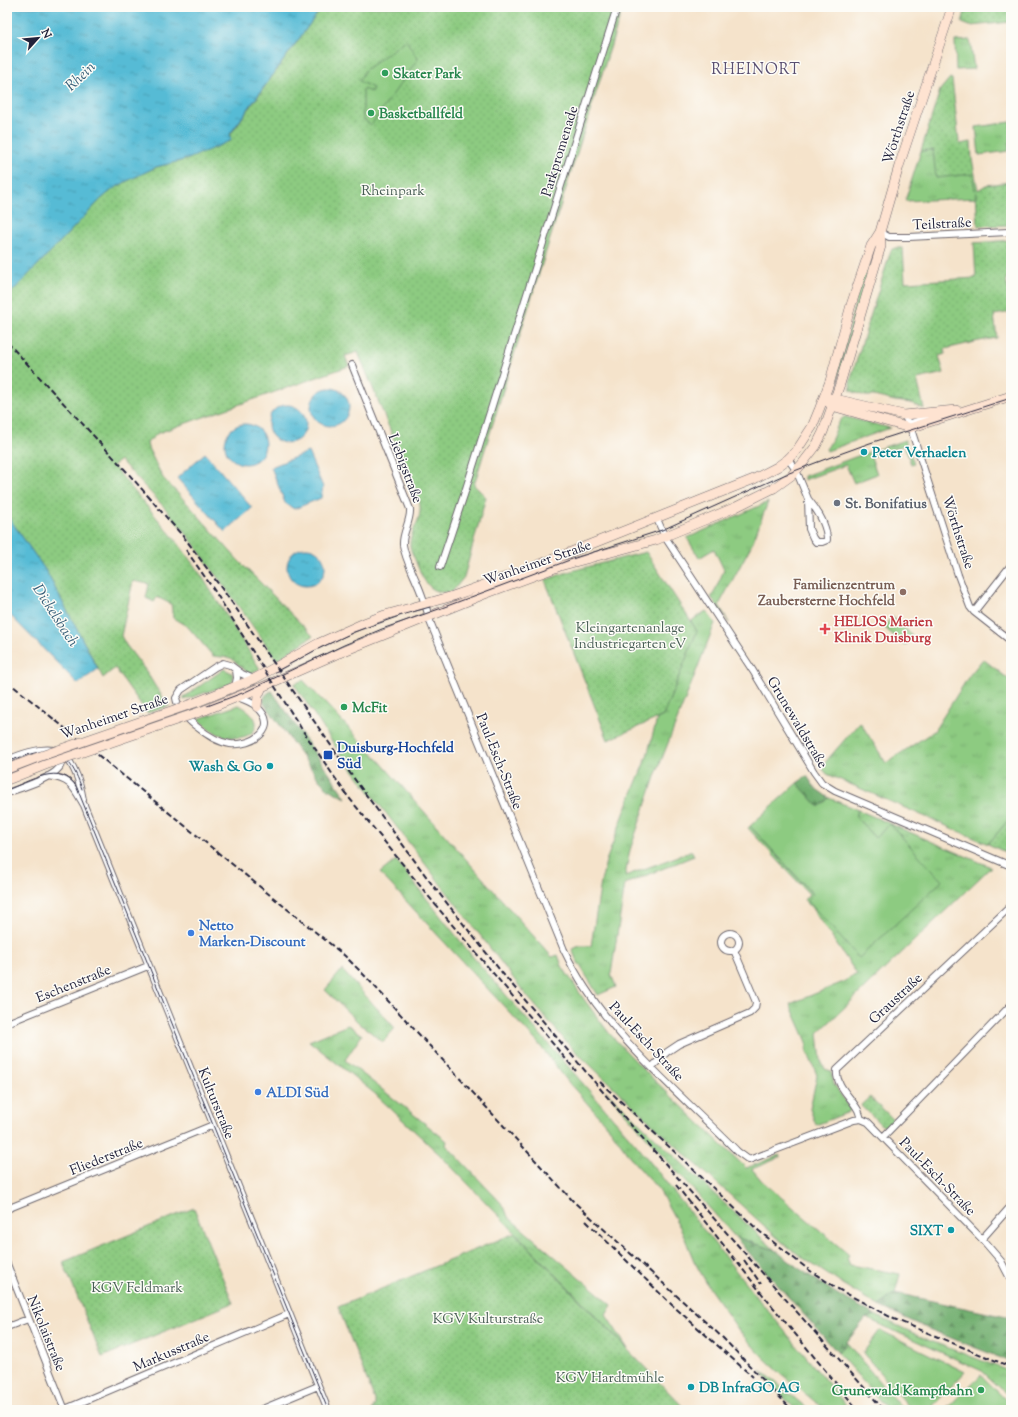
<svg xmlns="http://www.w3.org/2000/svg" width="1018" height="1417" font-family="'Sorts Mill Goudy',serif">
<style>
.grass{fill:url(#grass-tufts);stroke:#58765e}
.forest{fill:url(#forest-firs);stroke:#4a6855}
.park{fill:url(#park-dots);stroke:#58765e}
.pitch{fill:#8dcb81;stroke:#58765e}
.water{fill:url(#water-ripples);stroke:#3c6e88}
.lines{fill:none;stroke-linecap:round;stroke-linejoin:round}
.street-casing{stroke:#6c666d;stroke-width:8}
.secondary-casing{stroke:#6c666d;stroke-width:10}
.street{stroke:#fff;stroke-width:6}
.secondary{stroke:#fee3d1;stroke-width:9}
.tram{stroke:#22223b;stroke-width:1}
.rail{stroke:#22223b;stroke-width:2;stroke-dasharray:6 3;stroke-linecap:butt}
.secondary-bridge-casing{stroke:#6c666d;stroke-width:10;stroke-linecap:butt}
.secondary-bridge{stroke:#fee3d1;stroke-width:9}
.leisure-dot{fill:#2e9e5b;stroke:#fdfcf7;stroke-width:1.5}
.culture-dot{fill:#0f9aa8;stroke:#fdfcf7;stroke-width:1.5}
.worship-dot{fill:#6b7280;stroke:#fdfcf7;stroke-width:1.5}
.education-dot{fill:#8d6e63;stroke:#fdfcf7;stroke-width:1.5}
.health-dot{fill:#e0444e;stroke:#fdfcf7;stroke-width:1.5}
.transit-dot{fill:#1a4fb4;stroke:#fdfcf7;stroke-width:1.5}
.shop-dot{fill:#3f7fe0;stroke:#fdfcf7;stroke-width:1.5}
.labels{text-anchor:middle;stroke-width:3;stroke-linejoin:round;paint-order:stroke}
.leisure-label{font-size:14px;font-weight:bold;fill:#27864d;stroke:#fdfcf7;text-anchor:start}
.street-label{font-size:14px;fill:#22223b;stroke:#fdfcf7}
.park-label{font-size:14px;fill:#475d54;stroke:#fdfcf7}
.culture-label{font-size:14px;font-weight:bold;fill:#0d838f;stroke:#fdfcf7;text-anchor:start}
.worship-label{font-size:14px;font-weight:bold;fill:#5b616d;stroke:#fdfcf7;text-anchor:start}
.education-label{font-size:14px;font-weight:bold;fill:#785e54;stroke:#fdfcf7;text-anchor:end}
.health-label{font-size:14px;font-weight:bold;fill:#be3a42;stroke:#fdfcf7;text-anchor:start}
.transit-label{font-size:14px;font-weight:bold;fill:#164399;stroke:#fdfcf7;text-anchor:start}
.shop-label{font-size:14px;font-weight:bold;fill:#366cbe;stroke:#fdfcf7;text-anchor:start}
.neighbourhood-label{font-size:15px;letter-spacing:1px;fill:#5a4f71;stroke:#fdfcf7}
.water-label{font-size:15px;font-style:italic;fill:#375f79;stroke:#fdfcf7}
</style>
<defs>
<pattern id="grass-tufts" width="24" height="20" patternUnits="userSpaceOnUse"><rect width="24" height="20" fill="#8dcb81"/><path d="M3 7l-1-3M5 7V3M7 7l1-3M15 17l-1-3M17 17v-4M19 17l1-3" fill="none" stroke="#79ae70"/></pattern>
<pattern id="forest-firs" width="22" height="20" patternUnits="userSpaceOnUse"><rect width="22" height="20" fill="#72af6f"/><path d="M5 1l3.5 6h-7zM16 11l3.5 6h-7z" fill="#5d8e5c"/></pattern>
<pattern id="park-dots" width="8" height="8" patternUnits="userSpaceOnUse"><rect width="8" height="8" fill="#8dcb81"/><path d="M2 2h.1M6 6h.1" fill="none" stroke="#79ae70" stroke-width="1.8" stroke-linecap="round"/></pattern>
<pattern id="water-ripples" width="26" height="14" patternUnits="userSpaceOnUse"><rect width="26" height="14" fill="#56bbd5"/><path d="M2 4q2-2 4 0t4 0M15 11q2-2 4 0t4 0" fill="none" stroke="#4798ae"/></pattern>
</defs>
<rect width="100%" height="100%" fill="#fdfcf7"/>
<filter id="ink" filterUnits="userSpaceOnUse"><feTurbulence type="fractalNoise" baseFrequency=".025" numOctaves="2"/><feDisplacementMap in="SourceGraphic" scale="8" xChannelSelector="R" yChannelSelector="G"/><feConvolveMatrix kernelMatrix="1 2 1 2 8 2 1 2 1" color-interpolation-filters="sRGB"/></filter>
<filter id="wash" filterUnits="userSpaceOnUse"><feTurbulence type="fractalNoise" baseFrequency=".012" numOctaves="4" result="noise"/><feDisplacementMap in="SourceGraphic" scale="16" xChannelSelector="R" yChannelSelector="G"/><feGaussianBlur stdDeviation="0.9" result="paint"/><feColorMatrix in="noise" values="0 0 0 0 0 0 0 0 0 0 0 0 0 0 0 0 0 1.4 0 .05"/><feComposite in="paint" operator="in"/></filter>
<g filter="url(#wash)">
<rect width="100%" height="100%" fill="#f5e3cb"/>
<path class="grass" d="M970 40 974 69 956 70 955 41Z
M1011 122V142L1009 143V151L979 155 976 127Z
M933 150 972 174 977 198 905 201 921 151Z
M877 244 837 381 834 380C839 366 844 352 847 338 854 308 860 271 877 244Z
M844 417H846L890 428 827 451 826 449C834 440 836 422 844 417Z
M905 440 914 463 911 464 904 445 871 457 877 474 854 483 846 465 804 480V476L855 457Z
M768 502 752 544 719 605 729 623 711 597H712L724 570 714 549 699 558 687 538Z
M706 611 715 623 656 774 630 850 625 876 692 851 694 856 625 884 611 974 616 987 598 995 576 959 572 949 580 946H591L601 882 606 861 630 798 647 756 657 719 663 716 697 631 691 621Z
M983 659 1011 681V817L988 844 827 774 821 767 860 722 886 763 934 731 969 676Z
M224 669 232 673C234 678 234 680 230 684L184 700V697Z
M303 680 377 758 552 957 558 955 562 966 583 998 609 1033 647 1073 746 1168 780 1155 781 1157 752 1169 762 1181 849 1255 847 1258 850 1265 900 1274 895 1293 879 1306 842 1284 803 1258 782 1242 666 1137 570 1046 527 996 375 799 335 746 294 684Z
M239 705C272 722 252 744 224 736 215 734 205 726 198 719Z
M858 810 991 867 818 1033 821 1061 825 1069 831 1071 834 1084 850 1109 849 1112 816 1125 810 1109 817 1075 807 1051V1042L790 1004 841 983 857 974 811 907 804 900 809 894 748 828 750 826 813 895 807 900 890 825 875 838 855 816Z
M396 860 473 957 639 1148 759 1300 850 1410H825L779 1372 761 1355 740 1332 710 1289 694 1261 682 1231 659 1190 633 1161 611 1130 569 1083 538 1043 380 873Z
M342 970 395 1028 383 1042 359 1023 325 990Z
M348 1025 362 1035 345 1060 447 1141 446 1145 504 1206 508 1217 612 1305 606 1315 628 1349 439 1154 374 1093 309 1041Z
M605 1090 708 1188 775 1250 735 1237Z
M875 1315 928 1340 1011 1372V1398L982 1371 866 1318Z
M847 1343 903 1410H888L838 1353Z
M761 1370 809 1410H796L770 1383Z"/>
<path class="forest" d="M272 691 346 798 328 789 320 781 264 703C263 697 266 693 272 691Z
M807 776 815 788 829 798 819 807 797 783Z
M735 1237 775 1250 797 1267 837 1294 875 1315 866 1318 838 1353Z
M895 1293 1011 1318V1362L931 1330 879 1306Z"/>
<path class="park" d="M322 7H623L531 299 474 485 486 497 464 577 452 592C429 595 423 580 416 562 414 556 410 551 410 544 411 527 424 520 419 500L358 352 345 356 349 366 158 433 147 443 148 448 163 478 187 503 237 559 313 636 277 660 188 536 165 508 120 460 113 466 178 543 201 575 260 669 249 674 231 658 213 656 188 627 173 618 171 604 157 597 154 602 146 598 149 584 133 581 121 636 126 645 146 671 155 686 169 706 147 713 115 668 103 678 46 571 7 515V297L101 199 113 189 127 181 156 167 188 159 230 138V135Z
M966 7H1011V22L970 26 962 23Z
M950 78 952 79 959 142 960 144 971 142 972 159 978 190 986 185 1011 182V225L978 226 976 194 972 174 936 178 933 150 921 151 940 90Z
M1011 240V272L1006 279 1011 304V312L994 315 997 338 979 341 945 349V354L939 356 944 373 917 379 924 409 911 403 895 401 874 396H865L851 391 850 383 852 375 891 250 895 248H903L905 282 976 278 974 243Z
M646 552 697 631 663 716 608 740 545 580 571 571Z
M1011 817V855L988 844Z
M870 1097 893 1119 885 1127 880 1124 861 1105Z
M194 1208 233 1303 102 1357 63 1262Z
M515 1233 686 1410H372L375 1405V1400L338 1307Z"/>
<path class="pitch" d="M406 40 418 59 371 125 363 119V89L371 92 373 88 359 81 365 70Z
M892 617 913 636 905 646 884 627Z
M797 783 819 807 829 798 858 810 855 816 875 838 890 824 942 881 859 958 807 900 813 894 750 826Z
M880 1330 965 1372 929 1410H912L863 1353Z
M981 1375 1011 1405V1410H945Z"/>
<path class="water" d="M7 7H322L230 134V138L232 140 188 159 156 167 127 181 113 189 101 199 7 297Z
M311 407a19 19 0 1 1 38 0a19 19 0 1 1-38 0Z
M268 424a19 19 0 1 1 38 0a19 19 0 1 1-38 0Z
M225 444a20 20 0 1 1 40 0a20 20 0 1 1-40 0Z
M308 452 323 487 321 498 294 509 285 503 271 467Z
M205 453 252 508 225 532 177 478Z
M7 515 46 571 98 669 78 684 7 612Z
M287 567a19 19 0 1 1 38 0a19 19 0 1 1-38 0Z"/>
</g>
<g filter="url(#ink)">
<g class="lines">
<defs>
<path id="street" d="M880 232 889 237H909L1008 232
M352 365 410 509C411 522 402 532 403 545 405 558 412 571 417 583 423 596 427 610 431 624L564 950C601 1030 677 1090 738 1152L749 1160 854 1120 861 1119 868 1122 982 1239 1001 1261 1011 1280
M904 415 911 429 958 575 970 607 974 612 1011 641
M910 428 911 423 935 415
M788 459 796 470 808 499 809 529 813 538 816 542H822L827 540C827 525 818 511 808 499
M657 519 665 537 753 671 814 772 822 783 835 791 1011 866
M440 567 464 495 617 7
M974 612 1011 565
M235 687 237 678 236 670
M238 697C244 700 252 702 257 707 281 728 252 747 230 744 217 742 207 735 197 727 188 720 178 710 176 698L181 690 215 667 223 663 230 665 242 674 254 679
M65 755C76 769 80 783 83 800
M7 760C22 754 37 748 54 750
M48 776C71 779 73 786 84 805L257 1233 328 1410
M7 793C20 788 50 779 58 769 64 763 60 755 56 750
M721 942a9 9 0 1 1 18 0a9 9 0 1 1-18 0Z
M7 1023 148 966
M652 1067 667 1052 679 1044 750 1013 755 1008 756 1002 734 950
M861 1119C860 1116 859 1112 858 1110 851 1097 835 1085 837 1070L1011 906
M883 1137 1011 1005
M7 1209 213 1125
M982 1239 1011 1206
M7 1264 65 1410
M7 1327 28 1319
M63 1410 289 1314
M260 1410 318 1386"/>
<path id="secondary" d="M831 398 904 415 956 410
M829 403 832 406 910 428 1011 396
M197 702 254 679 319 643 364 623 385 615 453 596 531 568 754 479 777 467 788 459 797 450 812 427 819 410 830 381 851 305 871 246 880 232 899 166 952 7
M257 707 258 696 262 687
M205 710 262 687 339 653 482 595 560 566 656 540 736 507 774 488 792 475 802 464 816 446 823 432 840 384 881 246 880 232"/>
</defs>
<use href="#street" class="street-casing"/>
<use href="#secondary" class="secondary-casing"/>
<use href="#street" class="street"/>
<use href="#secondary" class="secondary"/>
<path class="tram" d="M275 672 314 651 354 632 405 614 430 607
M7 762C47 747 66 742 82 789
M7 778 43 763 202 708 245 692 344 645 382 629 439 609 575 558 662 530 784 475 823 460 870 443 1011 398
M7 790C28 782 62 760 77 788L328 1410"/>
<path class="rail" d="M7 342 127 472 187 541 233 604 350 773 431 883 503 974 631 1125 884 1410
M186 550 214 590 301 728 346 794 438 908 576 1071
M7 681 345 956 366 977 573 1201 723 1338 792 1410
M600 1082 759 1231 809 1270 838 1289 894 1319 1011 1367
M676 1185 763 1295 858 1410
M586 1221 672 1305 753 1377
M744 1260 761 1284"/>
<defs>
<path id="secondary-bridge" d="M7 769 41 756 197 702
M7 780 45 765 205 710"/>
</defs>
<use href="#secondary-bridge" class="secondary-bridge-casing"/>
<use href="#secondary-bridge" class="secondary-bridge"/>
</g>
</g>
<g class="leisure-dot">
<circle cx="385" cy="73" r="4"/>
<circle cx="371" cy="113" r="4"/>
<circle cx="344" cy="707" r="4"/>
<circle cx="981" cy="1390" r="4"/>
</g>
<g class="culture-dot">
<circle cx="864" cy="452" r="4"/>
<circle cx="270" cy="766" r="4"/>
<circle cx="951" cy="1230" r="4"/>
<circle cx="691" cy="1387" r="4"/>
</g>
<circle class="worship-dot" cx="837" cy="503" r="4"/>
<circle class="education-dot" cx="903" cy="592" r="4"/>
<path class="health-dot" d="M823 623h4v4h4v4h-4v4h-4v-4h-4v-4h4z"/>
<rect class="transit-dot" x="323" y="750" width="10" height="10" rx="2"/>
<g class="shop-dot">
<circle cx="191" cy="933" r="4"/>
<circle cx="258" cy="1092" r="4"/>
</g>
<g class="labels">
<g class="leisure-label">
<text x="393" y="78">Skater Park</text>
<text x="379" y="118">Basketballfeld</text>
<text x="352" y="712">McFit</text>
<text x="973" y="1395" text-anchor="end">Grunewald Kampfbahn</text>
</g>
<g class="street-label">
<text transform="translate(898 127) rotate(-72)" y="5">Wörthstraße</text>
<text transform="translate(559 151) rotate(-73)" y="5">Parkpromenade</text>
<text transform="translate(942 223) rotate(-3)" y="5">Teilstraße</text>
<text transform="translate(406 468) rotate(69)" y="5">Liebigstraße</text>
<text transform="translate(959 532) rotate(72)" y="5">Wörthstraße</text>
<text transform="translate(537 562) rotate(-19)" y="5">Wanheimer Straße</text>
<text transform="translate(114 716) rotate(-19)" y="5">Wanheimer Straße</text>
<text transform="translate(798 722) rotate(59)" y="5">Grunewaldstraße</text>
<text transform="translate(500 761) rotate(68)" y="5">Paul-Esch-Straße</text>
<text transform="translate(73 983) rotate(-22)" y="5">Eschenstraße</text>
<text transform="translate(895 998) rotate(-43)" y="5">Graustraße</text>
<text transform="translate(647 1041) rotate(47)" y="5">Paul-Esch-Straße</text>
<text transform="translate(217 1103) rotate(68)" y="5">Kulturstraße</text>
<text transform="translate(106 1156) rotate(-22)" y="5">Fliederstraße</text>
<text transform="translate(938 1176) rotate(46)" y="5">Paul-Esch-Straße</text>
<text transform="translate(47 1333) rotate(68)" y="5">Nikolaistraße</text>
<text transform="translate(171 1351) rotate(-23)" y="5">Markusstraße</text>
</g>
<g class="park-label">
<text x="393" y="195">Rheinpark</text>
<text x="630" y="632">Kleingartenanlage<tspan x="630" dy="16">Industriegarten eV</tspan></text>
<text x="137" y="1292">KGV Feldmark</text>
<text x="488" y="1323">KGV Kulturstraße</text>
<text x="610" y="1382">KGV Hardtmühle</text>
</g>
<g class="culture-label">
<text x="872" y="457">Peter Verhaelen</text>
<text x="262" y="771" text-anchor="end">Wash &amp; Go</text>
<text x="943" y="1235" text-anchor="end">SIXT</text>
<text x="699" y="1392">DB InfraGO AG</text>
</g>
<g class="worship-label">
<text x="845" y="508">St. Bonifatius</text>
</g>
<g class="education-label">
<text x="895" y="589">Familienzentrum<tspan x="895" dy="16">Zaubersterne Hochfeld</tspan></text>
</g>
<g class="health-label">
<text x="834" y="626">HELIOS Marien<tspan x="834" dy="16">Klinik Duisburg</tspan></text>
</g>
<g class="transit-label">
<text x="337" y="752">Duisburg-Hochfeld<tspan x="337" dy="16">Süd</tspan></text>
</g>
<g class="shop-label">
<text x="199" y="930">Netto<tspan x="199" dy="16">Marken-Discount</tspan></text>
<text x="266" y="1097">ALDI Süd</text>
</g>
<g class="neighbourhood-label">
<text x="756" y="74">RHEINORT</text>
</g>
<g class="water-label">
<text transform="translate(80 76) rotate(-44)" y="5">Rhein</text>
<text transform="translate(56 615) rotate(57)" y="5">Dickelsbach</text>
</g>
</g>
<rect width="1018" height="1417" fill="none" stroke="#fdfcf7" stroke-width="24"/>
<g transform="translate(38 38) rotate(63)" stroke="#fdfcf7" stroke-width="3" paint-order="stroke">
<path d="M0-3L7 15L0 10L-7 15Z" fill="#22223b"/>
<text y="-6" font-size="11" font-weight="bold" text-anchor="middle" fill="#22223b">N</text>
</g>
</svg>
